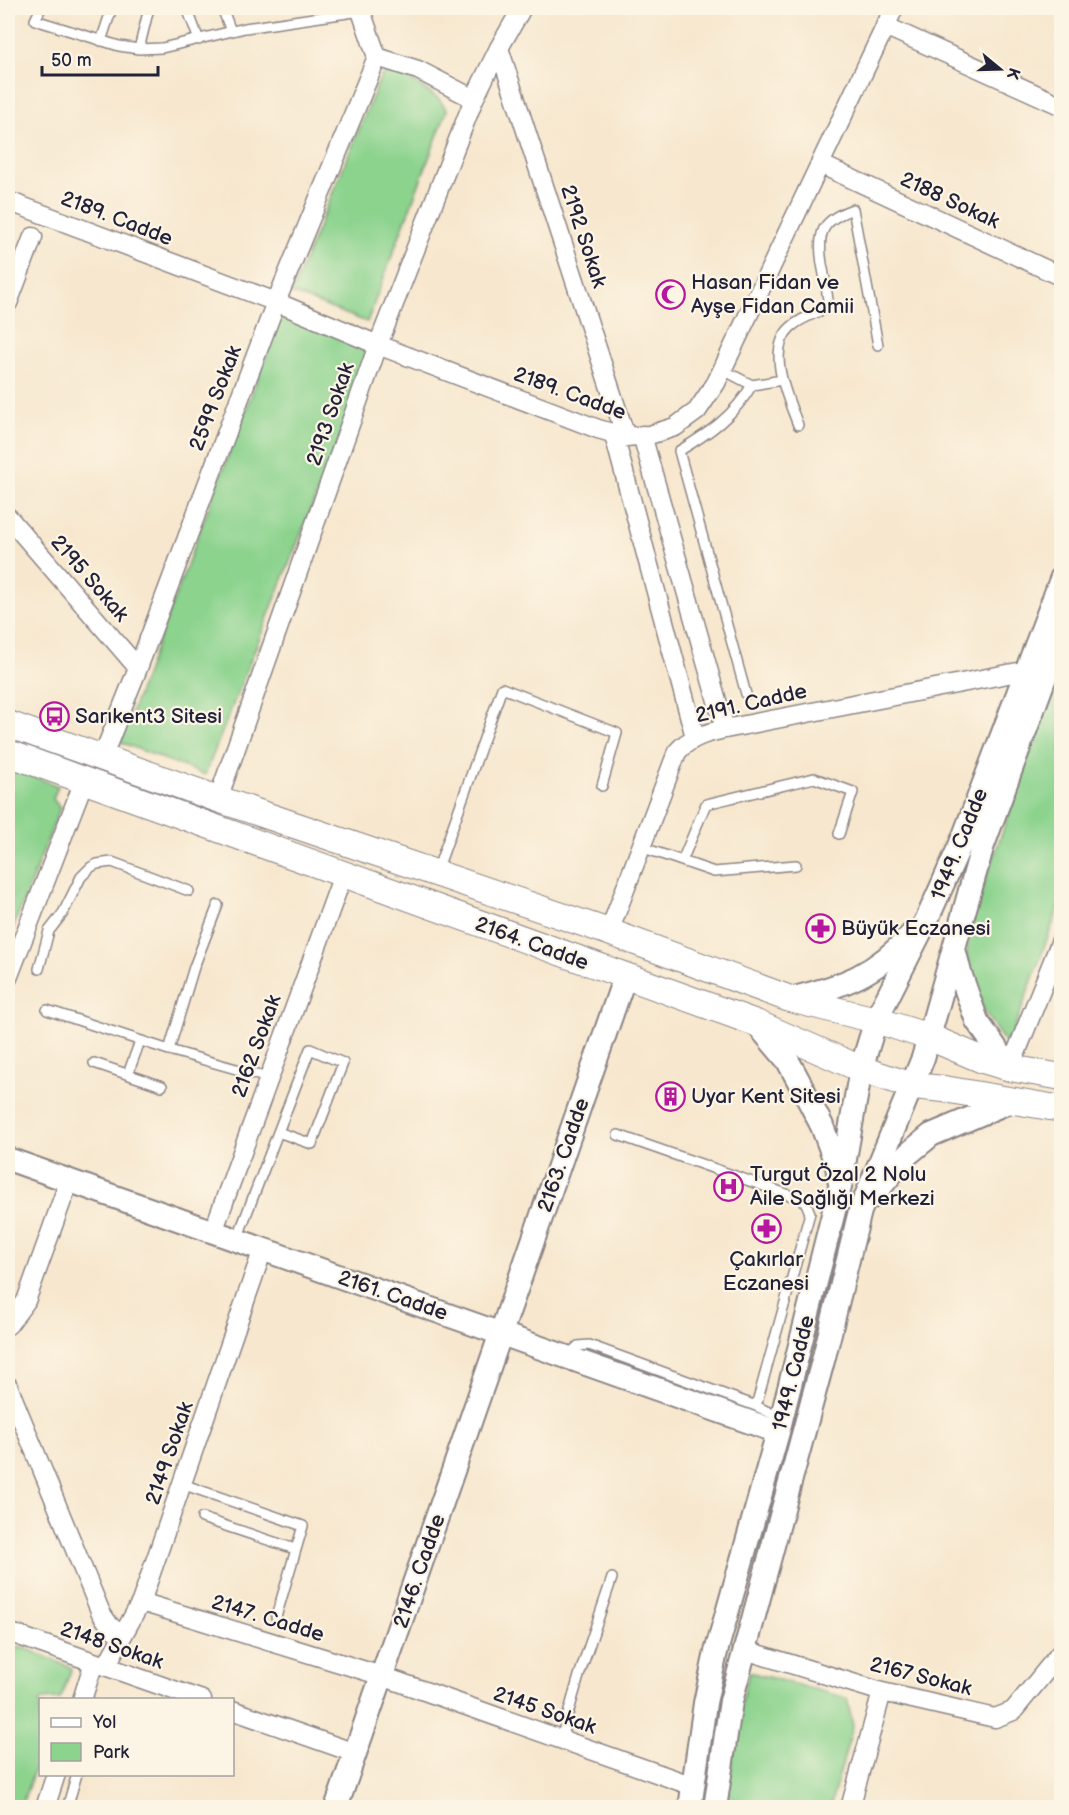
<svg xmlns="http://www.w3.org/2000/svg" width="1069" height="1815" font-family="'Balsamiq Sans',sans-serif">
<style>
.green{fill:#8cd38e;stroke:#577a64;stroke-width:1.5}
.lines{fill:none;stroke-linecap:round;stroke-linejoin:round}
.service-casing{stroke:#8c8484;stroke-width:12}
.minor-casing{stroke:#8c8484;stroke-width:21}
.tertiary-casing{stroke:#8c8484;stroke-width:26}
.secondary-casing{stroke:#8c8484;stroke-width:28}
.service{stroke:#fff;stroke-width:9}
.minor{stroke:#fff;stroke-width:18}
.tertiary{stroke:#fff;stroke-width:22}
.secondary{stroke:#fff;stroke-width:26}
.labels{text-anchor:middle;stroke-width:4.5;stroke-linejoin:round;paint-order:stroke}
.street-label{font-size:21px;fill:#22223b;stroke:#fcf5e5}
.poi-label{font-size:21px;fill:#22223b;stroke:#fcf5e5;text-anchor:start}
</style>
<rect width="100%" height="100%" fill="#fcf5e5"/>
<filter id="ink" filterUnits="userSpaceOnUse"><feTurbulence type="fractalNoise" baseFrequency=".0167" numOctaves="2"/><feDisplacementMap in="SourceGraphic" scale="12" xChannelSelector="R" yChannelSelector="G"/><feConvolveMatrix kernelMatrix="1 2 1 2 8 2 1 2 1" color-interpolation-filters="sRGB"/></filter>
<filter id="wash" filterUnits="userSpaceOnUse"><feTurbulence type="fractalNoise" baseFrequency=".008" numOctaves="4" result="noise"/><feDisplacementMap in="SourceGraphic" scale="24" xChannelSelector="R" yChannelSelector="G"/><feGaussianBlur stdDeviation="1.35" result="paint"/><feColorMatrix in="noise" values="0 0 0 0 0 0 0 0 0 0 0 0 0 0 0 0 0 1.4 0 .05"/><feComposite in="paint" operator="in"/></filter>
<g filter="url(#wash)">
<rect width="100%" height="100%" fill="#f7e7ce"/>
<path class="green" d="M394 69 438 98 447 110 367 322 291 293 381 76Z
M282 314 369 349V363L205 775 120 742Z
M1061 665V901L1008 1046C989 1022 970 990 967 958 966 946 969 933 971 921Z
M8 767 58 786 53 799 60 808 8 941Z
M20 1646 72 1668 60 1699 40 1700V1754L21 1807H8V1650Z
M749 1672 847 1698 853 1726 830 1807 726 1808 736 1724Z"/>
</g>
<g filter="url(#ink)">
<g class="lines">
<defs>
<path id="service" d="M41 8 35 20 119 46 139 49 162 48 245 28 361 11
M187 8 199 40
M222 8 231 31
M101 41 112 8
M139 49 149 8
M723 370 752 385 782 380
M798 425C788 398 765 350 791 327 802 317 817 313 829 307 827 292 825 278 822 264 817 232 822 220 853 209L878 345
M746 694 679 451C709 433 734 416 752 385
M641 847 714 872 796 865
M682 861 706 804 814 778 853 792 839 834
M437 871 502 688 617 733 602 786
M39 969 49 931 63 913 81 877 91 867 97 864 112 862 189 891
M47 1010 169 1050 268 1078
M169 1050 194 967 218 905
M94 1063 162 1086
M128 1074 140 1041
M237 1240 242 1226 310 1049 343 1063 312 1144 278 1132
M567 1356 578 1346 589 1345 756 1406 810 1213 806 1203 798 1198 618 1135
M756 1406 781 1418
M182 1484 303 1526 276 1617
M202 1518 295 1549
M561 1739 579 1676 612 1578
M67 1808 77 1774"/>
<path id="minor" d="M360 8 377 57
M885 26 1062 106
M499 48 626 437
M377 57 418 70 474 99
M820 164 1062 277
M8 201 276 302 378 345 598 429 626 437 649 435 675 427 697 411 716 383 894 8
M8 303 33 237
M614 435 695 737
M642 435 725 729
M8 517 138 668
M102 758 138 668 276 302 377 57
M218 799 378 345 474 99 499 48 522 8
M609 932 677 752C690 737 706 733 725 729L1028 670
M8 978 84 781
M1010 1068 1062 938
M213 1232 343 875
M8 1325 26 1301 69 1181
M8 1386 101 1613 110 1626 122 1636
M141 1602 382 1676 693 1786
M8 1632 202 1700
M745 1650 882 1692 995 1718 1013 1711 1062 1651
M106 1666 141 1602 263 1249
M82 1700 94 1662
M232 1710 355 1753
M45 1808 56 1774
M850 1808 882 1692"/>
<path id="tertiary" d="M954 949 960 973 977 1021 1010 1068
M790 999C844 986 875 975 913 933
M756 1023 788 1061 803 1089 822 1126 837 1166 839 1179
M8 1159 778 1432
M872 1197 908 1154 931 1135 1011 1101
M336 1808 625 976
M690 1808 705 1703 716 1652 778 1432 840 1187 861 1069 876 1020 928 917 962 841 1062 577
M715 1808 731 1701 824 1357 860 1211 923 1058 982 848 1062 631"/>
<path id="secondary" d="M8 724 218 799 609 932 790 999 876 1020 929 1037 983 1060 1010 1068 1062 1077
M8 753 756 1023 861 1069 913 1086 944 1089 1062 1109"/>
</defs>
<use href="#service" class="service-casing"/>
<use href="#minor" class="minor-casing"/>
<use href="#tertiary" class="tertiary-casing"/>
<use href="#secondary" class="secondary-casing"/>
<use href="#service" class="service"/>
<use href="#minor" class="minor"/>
<use href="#tertiary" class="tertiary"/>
<use href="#secondary" class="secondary"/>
</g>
</g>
<defs>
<symbol id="mosque-ring" viewBox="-11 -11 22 22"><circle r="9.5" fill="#fcf5e5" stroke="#b5179e" stroke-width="1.5"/><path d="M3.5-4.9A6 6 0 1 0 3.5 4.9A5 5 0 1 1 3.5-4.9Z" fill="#b5179e"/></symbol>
<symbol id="bus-ring" viewBox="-11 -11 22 22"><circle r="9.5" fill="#fcf5e5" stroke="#b5179e" stroke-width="1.5"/><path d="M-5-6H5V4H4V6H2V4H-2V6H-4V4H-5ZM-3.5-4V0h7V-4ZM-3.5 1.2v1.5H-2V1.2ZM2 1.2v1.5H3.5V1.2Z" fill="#b5179e"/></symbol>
<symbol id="pharmacy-ring" viewBox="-11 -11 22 22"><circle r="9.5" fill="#fcf5e5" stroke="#b5179e" stroke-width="1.5"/><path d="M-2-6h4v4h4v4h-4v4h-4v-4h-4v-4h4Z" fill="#b5179e"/></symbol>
<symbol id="building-ring" viewBox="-11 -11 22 22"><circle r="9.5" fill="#fcf5e5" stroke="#b5179e" stroke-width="1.5"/><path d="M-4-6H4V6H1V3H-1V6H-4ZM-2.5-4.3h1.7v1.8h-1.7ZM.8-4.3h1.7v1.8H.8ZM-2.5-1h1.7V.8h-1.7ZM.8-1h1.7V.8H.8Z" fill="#b5179e"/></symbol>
<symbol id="hospital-ring" viewBox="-11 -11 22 22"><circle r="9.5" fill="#fcf5e5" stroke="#b5179e" stroke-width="1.5"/><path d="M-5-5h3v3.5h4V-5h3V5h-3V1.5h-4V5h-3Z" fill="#b5179e"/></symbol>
</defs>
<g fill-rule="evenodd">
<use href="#mosque-ring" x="654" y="278" width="33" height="33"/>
<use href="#bus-ring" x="38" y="700" width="33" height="33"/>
<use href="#pharmacy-ring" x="804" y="912" width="33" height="33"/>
<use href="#building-ring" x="654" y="1080" width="33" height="33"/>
<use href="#hospital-ring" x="712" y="1170" width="33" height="33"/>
<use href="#pharmacy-ring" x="750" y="1212" width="33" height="33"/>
</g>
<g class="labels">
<g class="street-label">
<text transform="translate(950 200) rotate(25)" y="7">2188 Sokak</text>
<text transform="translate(117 218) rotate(21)" y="7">2189. Cadde</text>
<text transform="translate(584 236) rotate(72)" y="7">2192 Sokak</text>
<text transform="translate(570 393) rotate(20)" y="7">2189. Cadde</text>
<text transform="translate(215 398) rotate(-69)" y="7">2599 Sokak</text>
<text transform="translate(330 414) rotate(-71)" y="7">2193 Sokak</text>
<text transform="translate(90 578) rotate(49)" y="7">2195 Sokak</text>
<text transform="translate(751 703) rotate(-13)" y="7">2191. Cadde</text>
<text transform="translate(959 844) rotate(-68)" y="7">1949. Cadde</text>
<text transform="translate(532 943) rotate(20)" y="7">2164. Cadde</text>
<text transform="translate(256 1046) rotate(-70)" y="7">2162 Sokak</text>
<text transform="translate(563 1155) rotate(-71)" y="7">2163. Cadde</text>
<text transform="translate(393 1295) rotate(19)" y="7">2161. Cadde</text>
<text transform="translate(793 1373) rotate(-76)" y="7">1949. Cadde</text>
<text transform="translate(169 1453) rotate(-71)" y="7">2149 Sokak</text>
<text transform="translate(419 1571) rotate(-71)" y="7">2146. Cadde</text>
<text transform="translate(268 1618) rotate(17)" y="7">2147. Cadde</text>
<text transform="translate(112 1645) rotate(19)" y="7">2148 Sokak</text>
<text transform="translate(921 1676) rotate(14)" y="7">2167 Sokak</text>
<text transform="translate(545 1710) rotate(19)" y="7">2145 Sokak</text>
</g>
<g class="poi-label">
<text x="691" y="289">Hasan Fidan ve<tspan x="691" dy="24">Ayşe Fidan Camii</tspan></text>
<text x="75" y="723">Sarıkent3 Sitesi</text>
<text x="841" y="935">Büyük Eczanesi</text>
<text x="691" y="1103">Uyar Kent Sitesi</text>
<text x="750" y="1181">Turgut Özal 2 Nolu<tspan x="750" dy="24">Aile Sağlığı Merkezi</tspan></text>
<text x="766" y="1266" text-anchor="middle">Çakırlar<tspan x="766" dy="24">Eczanesi</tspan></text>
</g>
</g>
<rect width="1069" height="1815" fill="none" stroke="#fcf5e5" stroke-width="30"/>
<rect x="39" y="1698" width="195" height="78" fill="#fcf5e5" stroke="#a5a1a1" stroke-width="1.5"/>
<rect x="51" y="1718" width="30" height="9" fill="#ffffff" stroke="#a5a1a1" stroke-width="1.5"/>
<text x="93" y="1728" font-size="18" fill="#22223b">Yol</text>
<rect x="51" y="1743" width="30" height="18" fill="#8cd38e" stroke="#a5a1a1" stroke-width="1.5"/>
<text x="93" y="1758" font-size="18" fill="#22223b">Park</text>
<g transform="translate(1000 69) rotate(109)" stroke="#fcf5e5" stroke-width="4.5" paint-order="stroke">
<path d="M0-4.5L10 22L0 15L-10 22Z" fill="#22223b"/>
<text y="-9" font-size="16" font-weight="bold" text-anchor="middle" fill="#22223b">K</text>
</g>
<path d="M42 66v9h116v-9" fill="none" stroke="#22223b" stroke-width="3"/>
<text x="51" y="66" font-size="18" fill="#22223b" stroke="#fcf5e5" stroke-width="4.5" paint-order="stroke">50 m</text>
</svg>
